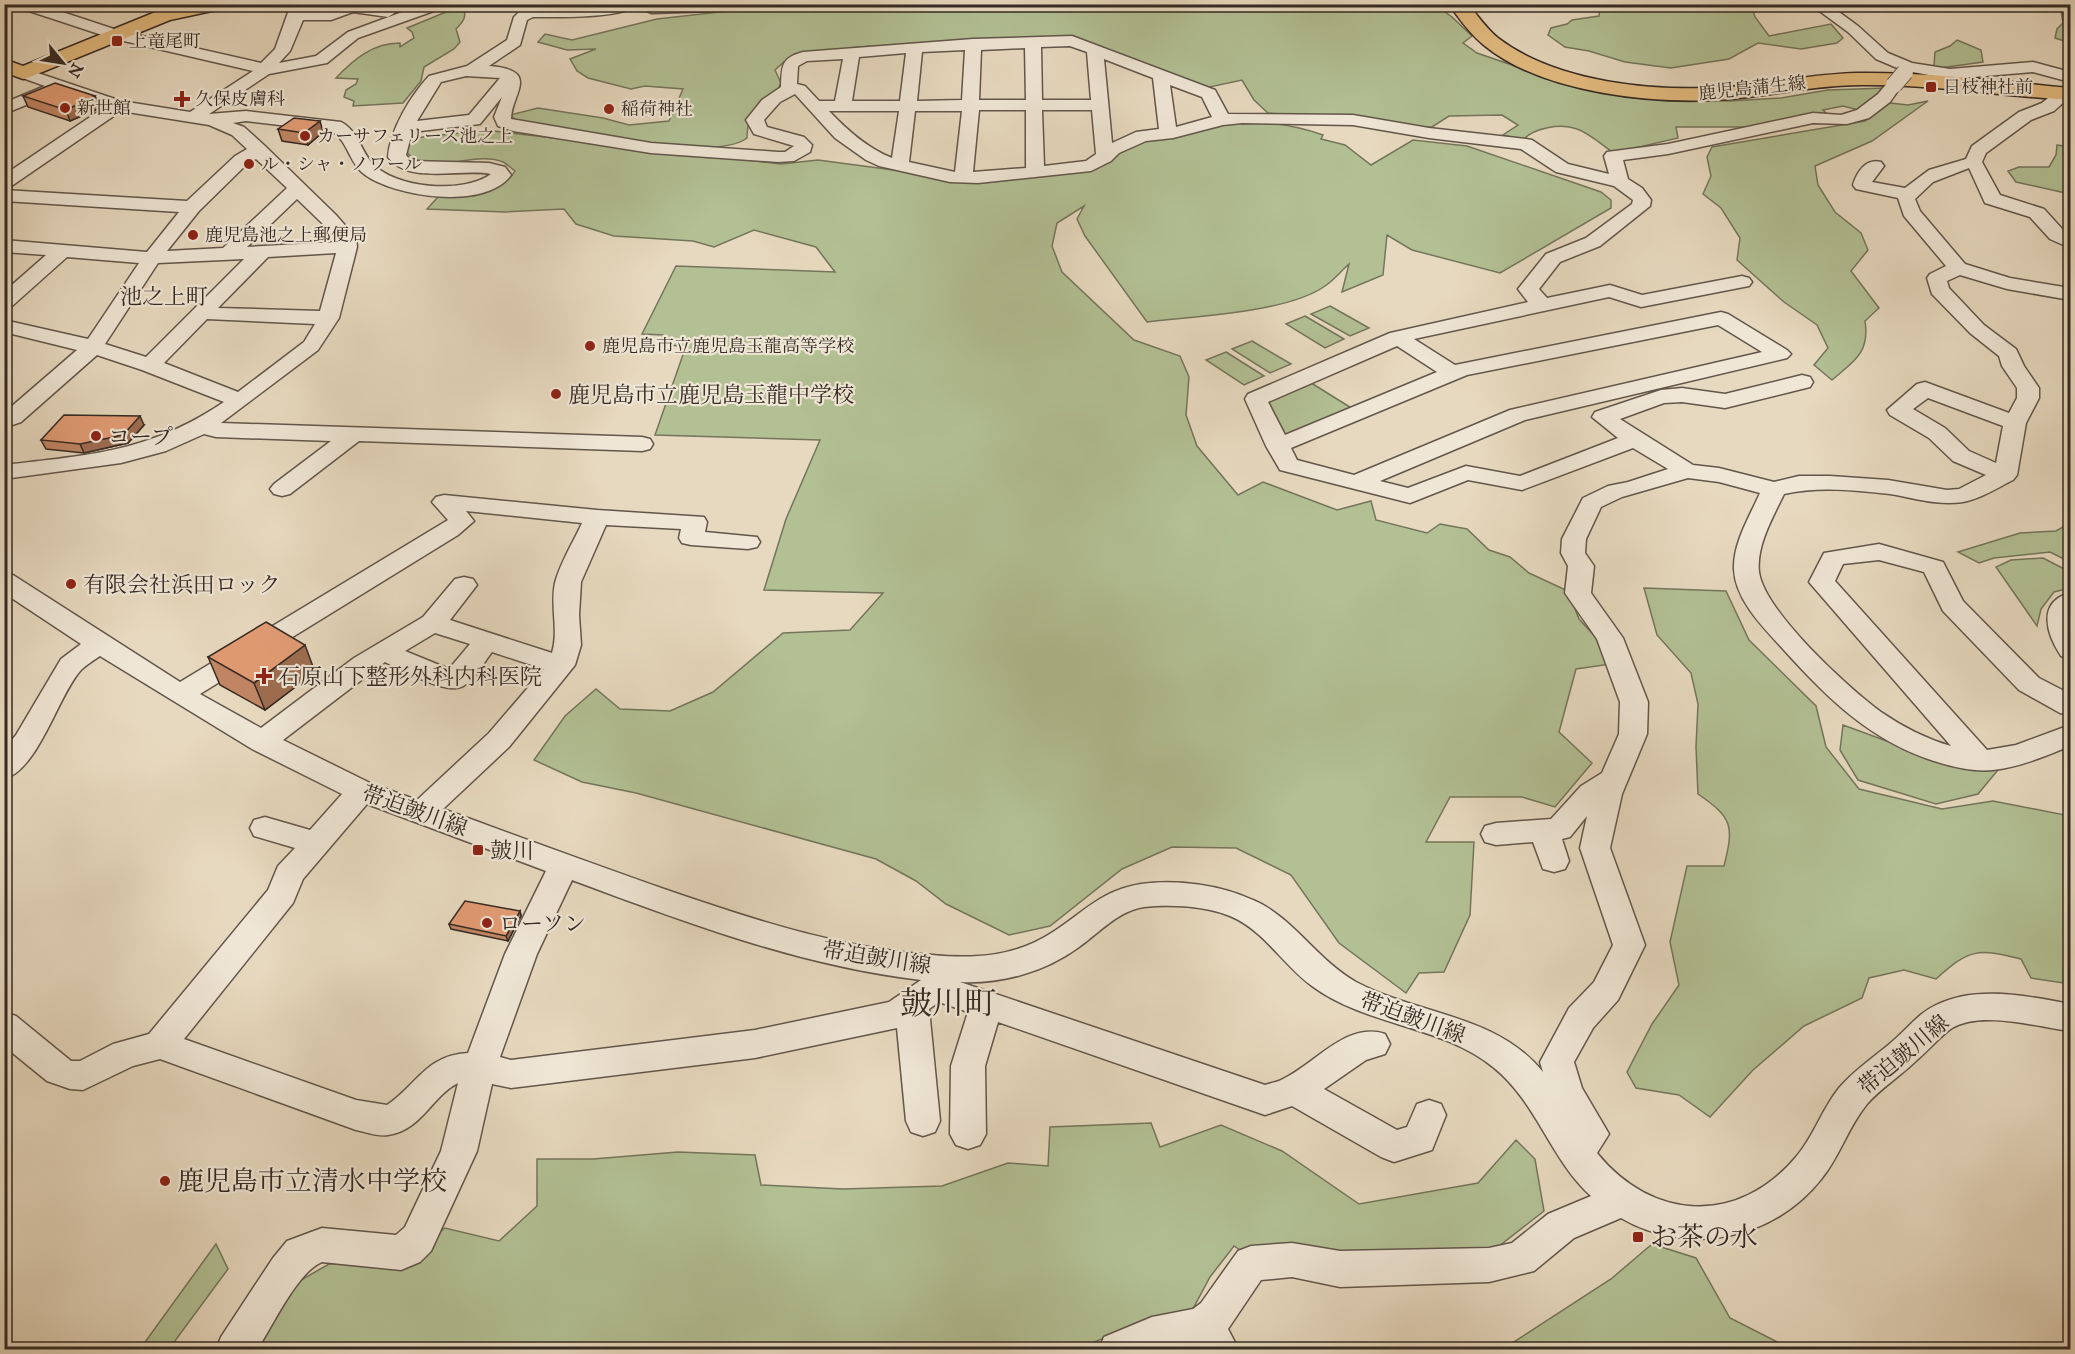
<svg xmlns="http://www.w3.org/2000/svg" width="2075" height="1354" font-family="'IM FELL Great Primer','Noto Serif JP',serif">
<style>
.green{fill:#b2c094;stroke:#74755c;stroke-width:1.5}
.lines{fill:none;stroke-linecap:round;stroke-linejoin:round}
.minor-casing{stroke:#62564b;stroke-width:3}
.major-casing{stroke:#352a24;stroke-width:3}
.minor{fill:#efe6d5;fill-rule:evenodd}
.major{fill:#e4bc80;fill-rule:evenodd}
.minor-bridge-casing{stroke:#62564b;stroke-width:18;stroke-linecap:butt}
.minor-bridge{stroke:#efe6d5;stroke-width:16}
.wall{fill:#c28664;stroke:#352a24;stroke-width:1.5}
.shaded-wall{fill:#9e6d51;stroke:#352a24;stroke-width:1.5}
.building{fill:#e29c74;stroke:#352a24;stroke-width:1.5}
.poi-dot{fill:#8f2418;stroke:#efe6d5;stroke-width:2}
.labels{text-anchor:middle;stroke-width:4.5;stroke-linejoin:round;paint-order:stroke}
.far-poi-label{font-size:18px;fill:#352a24;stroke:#efe6d5;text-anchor:start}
.far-street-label{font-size:18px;fill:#352a24;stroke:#efe6d5}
.far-quarter-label{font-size:22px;fill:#352a24;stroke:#efe6d5}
.poi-label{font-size:22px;fill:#352a24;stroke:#efe6d5;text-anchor:start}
.street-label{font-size:22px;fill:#352a24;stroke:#efe6d5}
.near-poi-label{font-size:27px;fill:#352a24;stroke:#efe6d5;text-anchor:start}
.near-quarter-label{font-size:32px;fill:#352a24;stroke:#efe6d5}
</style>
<rect width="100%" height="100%" fill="#e7d9bf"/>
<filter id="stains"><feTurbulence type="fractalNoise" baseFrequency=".00333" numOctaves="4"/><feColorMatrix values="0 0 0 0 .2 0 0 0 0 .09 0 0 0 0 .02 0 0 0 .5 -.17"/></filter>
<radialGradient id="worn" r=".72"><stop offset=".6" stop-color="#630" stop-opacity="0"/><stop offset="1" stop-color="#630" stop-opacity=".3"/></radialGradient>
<path class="green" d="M791 4H1223C1246 14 1277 6 1301 5 1345 2 1390 5 1435 5L1452 17 1472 36 1463 43 1477 53 1561 82 1671 99 1729 101 1781 98 1828 90 1884 88 1862 111 1843 106 1823 110 1831 118 1749 127H1676L1678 138 1614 153C1602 145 1589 133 1577 129 1561 123 1533 128 1523 140L1503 135 1518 125 1502 115 1449 116 1432 127H1408L1360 119 1268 113 1254 100 1242 80 1205 88 1081 41H970L858 47 802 55 784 62 775 70 781 83C773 105 747 99 747 138 715 163 568 133 525 127L510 115 538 108 603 118 629 125 669 121 683 89 645 86 631 89 588 78 577 71 570 59 596 49 567 50 538 42 545 34 572 40 657 19Z
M1745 4 1751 5 1755 17 1769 36 1831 24 1843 38 1837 43 1801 49 1758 43 1729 59 1671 68 1625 62 1589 51 1565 47 1548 35 1551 28 1567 24 1572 20 1599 16 1600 9 1605 7Z
M463 5C467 17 464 21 456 29L460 42 454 49 424 67 421 81 403 103 353 106 354 101 344 97 346 90 356 84 358 79 336 78C354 59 373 43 400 43V47L414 38 412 32 407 28Z
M2066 5H2070V43L2055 38 2057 29 2063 23 2061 10Z
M1957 40 1981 50 1983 62 1940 68 1934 66 1935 52 1950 46Z
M1928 101 1872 141 1815 166 1818 185 1835 212 1861 233 1868 250 1851 271 1879 308 1865 321C1870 353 1854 361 1832 380L1814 365 1828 348 1817 325 1784 302 1737 260 1740 238 1721 208 1703 194 1711 176 1707 157 1712 147 1865 121 1890 103 1908 105Z
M1244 121C1272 122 1296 125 1323 135L1321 139 1345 145 1371 165 1413 140 1467 146 1601 192 1611 200V208L1500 273 1412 250 1387 235 1383 275 1342 292 1349 264C1341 271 1334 280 1325 286 1287 313 1194 316 1147 322L1085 236 1077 219 1084 206 1057 223 1052 246 1062 272 1134 340 1180 356 1189 377 1186 415 1197 446 1238 495 1263 482 1337 510 1371 501 1376 520 1427 533 1440 524 1467 529 1489 550 1510 557 1529 573 1568 591 1579 619 1600 642 1611 664 1576 669 1559 732 1592 763 1555 807 1522 797H1450L1426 842H1474L1470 915 1444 972 1419 973 1406 993 1339 943 1291 875 1236 848 1172 847 1122 869 1050 926 1009 935 946 904 916 881 876 859 636 793 582 782 534 760 565 716 596 689 620 709 670 711 713 692 783 633 850 630 883 593 764 590 786 519 820 440 655 435 686 346 660 345 663 335 642 334 676 266 835 272 816 247 754 230 714 247 693 241 614 236 576 224 564 209 505 212 427 209 438 197C464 195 502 195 515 171 511 168 507 164 503 162 472 149 427 181 404 149L415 138 485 130 781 164 818 160 901 171 956 181 1071 173 1094 170 1130 144Z
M2057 145 2070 147V194L2016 182 2008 171 2019 167H2049L2056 155Z
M1330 306 1369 328 1350 336 1311 314Z
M1305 316 1344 339 1325 348 1286 324Z
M1252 341 1291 364 1270 373 1232 349Z
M1226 352 1264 376 1244 385 1206 360Z
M1308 381 1353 409 1291 436 1278 431 1266 406 1274 396Z
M2070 523V562L2050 552 1994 558 1979 563 1958 552 2020 533 2056 531Z
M2043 558 2070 572V588L2054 592 2041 609 2037 626 1996 567 2011 560Z
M1644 588 1726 591 1749 640 1816 706 1826 747 1859 789 1942 809 1993 801 2070 816V984L2031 978 2021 959C1977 948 1969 949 1936 979L1904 970 1869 978 1862 998 1804 1026 1753 1070 1710 1117 1679 1095 1636 1088 1627 1072 1652 1024 1679 985 1670 942 1687 866H1724C1734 826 1733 818 1698 794L1696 747 1698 704 1691 673 1657 635Z
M1843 725 1955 766 2002 765 1978 794 1936 804 1858 780 1840 750Z
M1151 1123 1160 1147 1221 1125 1282 1151 1359 1204 1478 1183 1516 1140 1535 1159 1544 1211 1494 1250 1279 1276 1234 1246 1210 1277 1188 1318 1144 1322 1077 1349 251 1350 282 1291 329 1264 407 1259 445 1228 499 1241 537 1206V1159H593L678 1152 755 1155 761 1185 843 1189 942 1186 1008 1163 1048 1166 1050 1127Z
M216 1244 228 1269 169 1349H140Z
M1652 1244 1696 1258 1730 1318 1791 1349H1503L1611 1279Z"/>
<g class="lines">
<defs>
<path id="minor" d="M15 4H38L120 31 261 63 275 49 291 4H306L305 10H329L345 4H366L393 9 396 12 388 17 353 12 331 20H303L290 51 279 63 316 56 348 32 424 4H447L445 7 358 38 327 63 269 74 209 114 246 111 341 122C358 131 360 149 372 163 395 189 464 194 491 174 461 168 408 185 388 157 390 130 411 95 429 76L467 66 507 40 514 17 520 11 530 7 640 4C624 19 555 17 533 17L527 20 520 45 489 66C542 70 511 94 511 119L651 143 778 152H785L794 146 754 134 746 120 762 100 781 87C782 67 780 58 803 52L973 39 1072 36 1215 90 1228 114 1353 115 1429 128 1526 139 1532 140 1568 164 1609 174 1604 156 1607 152 1668 144 1813 113 1841 115 1857 110 1878 94 1888 82H1900L1902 85 1890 102 1869 118 1847 124 1813 123 1668 154 1623 160 1628 179 1642 188 1651 200 1650 206 1600 246 1560 262 1539 289 1547 298 1610 285 1642 295 1742 276 1749 278 1752 282 1749 286 1641 307 1609 297 1414 339 1455 365 1721 312 1728 314 1787 350 1791 354 1787 358 1525 420 1380 481 1408 488 1466 466 1520 476 1618 438 1592 417 1595 412 1661 390 1682 388 1725 394 1802 375 1810 377 1813 382 1810 387 1725 408 1682 402 1664 403 1620 419 1693 465 1719 468 1774 482 1799 476H1830L1888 480 1947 490 1959 489 1986 475 1953 461 1929 438 1890 415 1887 410 1917 384 1925 382 2009 413 2017 398V388L2002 366 1999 356 1970 333 1932 294 1927 278 1930 274 1946 266 1904 216 1898 198 1856 189 1853 185C1857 172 1866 158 1881 162L1884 166 1872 182 1905 188 1929 170 1966 159 1972 146 2019 112 2042 103 2054 93 2070 90V100L2065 101 2054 111 2031 120 1986 153 1982 162 2000 195 2044 209 2064 231 2070 235V248L2050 239 2030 217 1985 203 1969 168 1933 182 1915 199 1920 211 1965 264 2010 278 2070 288V300L2007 289 1960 275 1947 281 1949 288 1984 325 2016 349 2024 366 2039 388V398L2026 423 2017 475 2013 480C1997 488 1980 499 1963 502 1938 506 1914 498 1890 494 1856 490 1817 486 1784 494 1773 517 1756 546 1759 572 1764 611 1849 689 1881 712 1903 727 1926 739 1951 746L1809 582 1824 553 1879 544 1943 562 1963 601 2039 678 2070 694V715L2060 713 2019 690 1943 611 1924 572 1879 560 1843 564 1835 581 1987 750 2016 745 2070 725V746C2046 756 2020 767 1993 770 1974 772 1953 767 1934 761 1871 741 1827 698 1783 649 1764 628 1735 600 1734 569 1733 543 1750 516 1760 493L1719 482 1688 478 1622 497 1601 507 1586 539 1585 553 1594 566 1591 593 1623 638 1648 702 1647 734 1622 794 1610 848 1645 945 1618 1000 1593 1028 1574 1062 1582 1088 1609 1134 1597 1153C1652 1221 1738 1226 1796 1157 1814 1136 1822 1109 1839 1088 1855 1069 1876 1056 1894 1040 1908 1028 1919 1013 1936 1005 1977 985 2027 996 2070 1004V1031C2037 1027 1982 1010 1952 1028 1939 1037 1930 1049 1918 1059 1902 1075 1882 1087 1867 1104 1848 1127 1840 1156 1822 1178 1774 1240 1688 1257 1621 1218L1574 1238 1534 1271 1489 1282 1340 1287 1292 1277 1261 1280 1228 1329 1239 1350H1195L1193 1346 1177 1350H1099L1104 1337 1152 1317 1193 1309 1201 1303 1238 1251 1251 1246 1292 1243 1340 1251 1489 1248 1512 1243 1548 1214 1591 1196C1550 1159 1537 1102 1493 1067 1441 1025 1366 1026 1312 986 1283 965 1264 930 1230 916 1205 906 1171 904 1144 907 1118 911 1100 932 1079 947 1045 972 1002 984 960 982L1265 1085C1271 1083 1278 1082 1283 1079 1315 1064 1347 1021 1385 1034L1390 1044 1385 1054 1366 1060 1324 1089 1397 1130 1407 1127 1417 1104 1429 1100 1441 1104 1446 1115 1432 1150 1394 1162 1381 1157 1292 1106 1265 1115 998 1022 985 1066 986 1134 980 1145 968 1149 956 1145 950 1134 951 1066 968 1012 939 1002 929 1009 940 1121 935 1132 923 1136 911 1132 906 1121 897 1028 755 1058 511 1088 492 1084 477 1151 431 1251 420 1262 401 1270 322 1262C298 1271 272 1327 257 1350H216L221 1337 273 1258 287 1241 322 1228 396 1235 405 1227 441 1151 458 1083C431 1097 422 1130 388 1135 378 1137 366 1132 356 1130L160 1059 133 1066 83 1090 70 1089 47 1081 4 1046V1012L16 1016 71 1061H80L113 1044 149 1034 268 890 278 866 295 848 254 836 250 828 254 820 265 817 310 830 342 794 252 749 100 656C94 660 86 665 81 670 58 695 39 769 4 779V749L16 735 61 659 81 644 4 593V573L13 575 180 682 448 520 432 502 436 497 444 495 597 510 704 517 707 522 705 532 757 537 760 542 757 547 748 549 691 545 682 543 679 538 681 529 606 525 581 582 579 615 581 645 575 665 509 747 443 809C517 836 590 863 664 889 751 919 839 948 932 955 975 959 1015 957 1053 932 1084 912 1102 890 1141 884 1177 879 1220 885 1253 900 1293 917 1317 960 1356 982 1418 1015 1496 1014 1543 1072L1540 1062 1569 1008 1594 982 1613 945 1580 848 1587 816 1570 837 1562 839 1569 861 1565 869 1554 872 1543 869 1533 842 1496 845 1485 842 1481 834 1485 826 1496 823 1551 819 1581 786 1602 773 1619 734 1620 702 1597 639 1565 593 1568 566 1561 553 1562 539 1583 498 1608 486 1628 482 1668 469 1633 448 1522 490 1468 480 1410 503 1280 470 1266 446 1245 399 1248 394 1390 333 1528 302 1518 289 1546 254 1586 238 1632 204 1633 200 1614 186 1556 172 1521 149 1429 138 1353 125 1242 123 1223 125 1173 138 1146 141 1119 153 1111 161 1091 171 978 183 950 182 879 166 866 160 835 138 795 94 780 102 764 120 767 127 804 137 812 145 810 152 794 161 778 162 651 153 513 131 498 126 494 117 502 97 480 124 412 132 406 155 411 161 489 163 505 167 511 175C486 211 394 197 364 174 349 163 348 140 331 131L246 121 233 123 244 127 265 146 336 215 356 238 357 247 339 318 318 350 221 423 642 437 650 439 653 444 650 449 642 451 359 441 290 494 282 496 274 494 270 489 274 484 331 441 216 437 204 434 166 451 121 463 4 479V465C90 455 150 452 224 402L142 370 97 355 21 422 4 428V413L77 350 4 332V320L88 339 139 263 67 257 11 307 4 309V292L46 255 4 252V240L147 252 179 212 4 201V190L187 201 235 156 247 149 232 135 209 125 121 111 10 187 4 188V175L105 107 60 91 4 114V103L45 86 17 76 15 73 23 68 121 101 190 112 253 71 111 38 17 7ZM1070 46 1087 52 1091 100H1042L1041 47ZM1025 48 1026 100H979L981 50ZM965 50 962 100 917 101 922 52ZM906 53 900 101H852L859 57ZM843 59 835 101H819L805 86 797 84 798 66 807 61ZM1104 59 1153 78 1159 129 1136 132 1112 143ZM466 76 500 78 469 115 417 121 441 82ZM1170 85 1202 97 1212 117 1176 127ZM979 110H1026V168L973 172ZM1042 110H1092L1096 154 1086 161 1044 166ZM829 111H899L892 158C867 148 847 130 829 111ZM915 111H962L955 172 909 162ZM256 159 287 188 223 248 167 251 199 211 247 164ZM297 199 322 223 337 242 247 247ZM336 253 320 311 218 308 268 257ZM244 259 146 357 105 344 158 263ZM207 319 315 324 304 342 238 392 164 363ZM1718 325 1762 352 1510 410 1354 475 1297 460 1291 448 1467 375ZM1397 346 1437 372 1285 435 1268 402ZM1928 398 2003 426 1996 463 1969 451 1945 428 1913 409ZM466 511 582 523C574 541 560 563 555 583 550 605 559 631 552 653L450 620 477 585 473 579 464 577 455 579 423 617 354 658 261 728 200 694 458 535 474 521ZM435 633 470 644 449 669 405 651ZM492 652 544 669 489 733 417 800 372 784 283 740 385 662C401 670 446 694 461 687 473 682 484 662 492 652ZM367 804 546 871 505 954 468 1053C426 1055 417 1085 387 1105L356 1100 184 1039 293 903 303 879ZM572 880C685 922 800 966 921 980L889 1002 755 1030 511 1060 500 1057 537 954Z
M645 4H722L723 7 716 11 652 13 647 11Z
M1810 4H1828L1858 26 1888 53 1912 63 1950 69 2033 62 2070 72V82L2033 72 1950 79 1902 70 1876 59 1848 32Z
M2070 593V659L2061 656C2047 635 2036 602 2070 593Z"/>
<path id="major" d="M190 4H229L226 8 170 20 30 77 23 79 4 72V59L23 66 158 11Z
M1449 4H1468C1478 16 1487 29 1498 38 1558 84 1658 92 1730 87 1773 83 1814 74 1857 73 1928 72 1999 81 2070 88V100C2001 96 1932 84 1861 85 1817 85 1774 95 1730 99 1656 105 1544 94 1485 46 1471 35 1459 19 1449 4Z"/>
</defs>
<use href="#minor" class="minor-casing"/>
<use href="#major" class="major-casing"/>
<use href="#minor" class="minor"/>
<use href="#major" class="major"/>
<defs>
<path id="minor-bridge" d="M1894 85 1905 72"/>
</defs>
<use href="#minor-bridge" class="minor-bridge-casing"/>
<use href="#minor-bridge" class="minor-bridge"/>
</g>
<path class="wall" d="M23 96H95L100 108 70 121 28 107Z
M278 129 323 132 308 145 282 141Z
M144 425 128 443 84 453 46 449 41 440Z
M208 657 315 672 265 710 220 685Z
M520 911 521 916 508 941 451 929 449 924Z"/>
<path class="shaded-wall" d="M95 96 100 108 70 121 66 110Z
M320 121 323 132 308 145 304 133Z
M140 416 144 425 128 443 84 453 80 444Z
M305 645 315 672 265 710 254 683Z
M520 911 521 916 508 941 506 936Z"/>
<path class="building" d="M55 83 95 96 66 110 23 96Z
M294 118 320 121 304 133 278 129Z
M64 415 140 416 124 434 114 437 80 444 41 440Z
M266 622 305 645 254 683 208 657Z
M465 901 520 911 506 936 449 924Z"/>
<g class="poi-dot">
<rect x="111" y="35" width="12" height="12" rx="3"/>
<rect x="1925" y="81" width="12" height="12" rx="3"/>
<path d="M179 90h6v6h6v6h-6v6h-6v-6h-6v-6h6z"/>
<circle cx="65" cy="108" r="6"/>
<circle cx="609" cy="109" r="6"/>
<circle cx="305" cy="136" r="6"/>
<circle cx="249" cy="164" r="6"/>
<circle cx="193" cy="235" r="6"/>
<circle cx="590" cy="346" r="6"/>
<circle cx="556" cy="394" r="6"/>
<circle cx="96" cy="436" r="6"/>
<circle cx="71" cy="584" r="6"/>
<path d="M261 667h6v6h6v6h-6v6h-6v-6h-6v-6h6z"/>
<rect x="472" y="844" width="12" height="12" rx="3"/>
<circle cx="487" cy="923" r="6"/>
<circle cx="165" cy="1181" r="6"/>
<rect x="1632" y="1231" width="12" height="12" rx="3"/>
</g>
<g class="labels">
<g class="far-poi-label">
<text x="129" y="47">上竜尾町</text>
<text x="1943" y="93">日枝神社前</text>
<text x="195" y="105">久保皮膚科</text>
<text x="77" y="114">新世館</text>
<text x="621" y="115">稲荷神社</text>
<text x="317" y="142">カーサフェリース池之上</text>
<text x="261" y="170">ル・シャ・ノワール</text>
<text x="205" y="241">鹿児島池之上郵便局</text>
<text x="602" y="352">鹿児島市立鹿児島玉龍高等学校</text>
</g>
<g class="far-street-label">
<text transform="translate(1752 88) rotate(-6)" y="6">鹿児島蒲生線</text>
</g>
<g class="far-quarter-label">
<text x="164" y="304">池之上町</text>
</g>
<g class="poi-label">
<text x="568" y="402">鹿児島市立鹿児島玉龍中学校</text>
<text x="108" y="444">コープ</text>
<text x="83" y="592">有限会社浜田ロック</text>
<text x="278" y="684">石原山下整形外科内科医院</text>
<text x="490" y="858">皷川</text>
<text x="499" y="931">ローソン</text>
</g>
<g class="street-label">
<text transform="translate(415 810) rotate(20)" y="8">帯迫皷川線</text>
<text transform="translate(877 957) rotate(9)" y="8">帯迫皷川線</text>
<text transform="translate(1413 1017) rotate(20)" y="8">帯迫皷川線</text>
<text transform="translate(1903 1054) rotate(-40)" y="8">帯迫皷川線</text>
</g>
<g class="near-poi-label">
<text x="177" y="1190">鹿児島市立清水中学校</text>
<text x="1650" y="1246">お茶の水</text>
</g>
<g class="near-quarter-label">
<text x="948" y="1014">皷川町</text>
</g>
</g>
<rect width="2075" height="1354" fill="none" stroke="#e7d9bf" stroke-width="24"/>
<rect x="6" y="6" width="2063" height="1342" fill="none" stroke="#352a24" stroke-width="3"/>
<rect x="12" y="12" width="2051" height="1330" fill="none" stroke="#352a24" stroke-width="1.5"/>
<g transform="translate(63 63) rotate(120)" stroke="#efe6d5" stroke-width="4.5" paint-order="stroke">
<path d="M0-4.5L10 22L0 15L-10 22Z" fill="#352a24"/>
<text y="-9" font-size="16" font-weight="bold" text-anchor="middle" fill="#352a24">N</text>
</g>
<rect width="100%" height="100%" filter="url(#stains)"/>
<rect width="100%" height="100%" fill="url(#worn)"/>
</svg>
